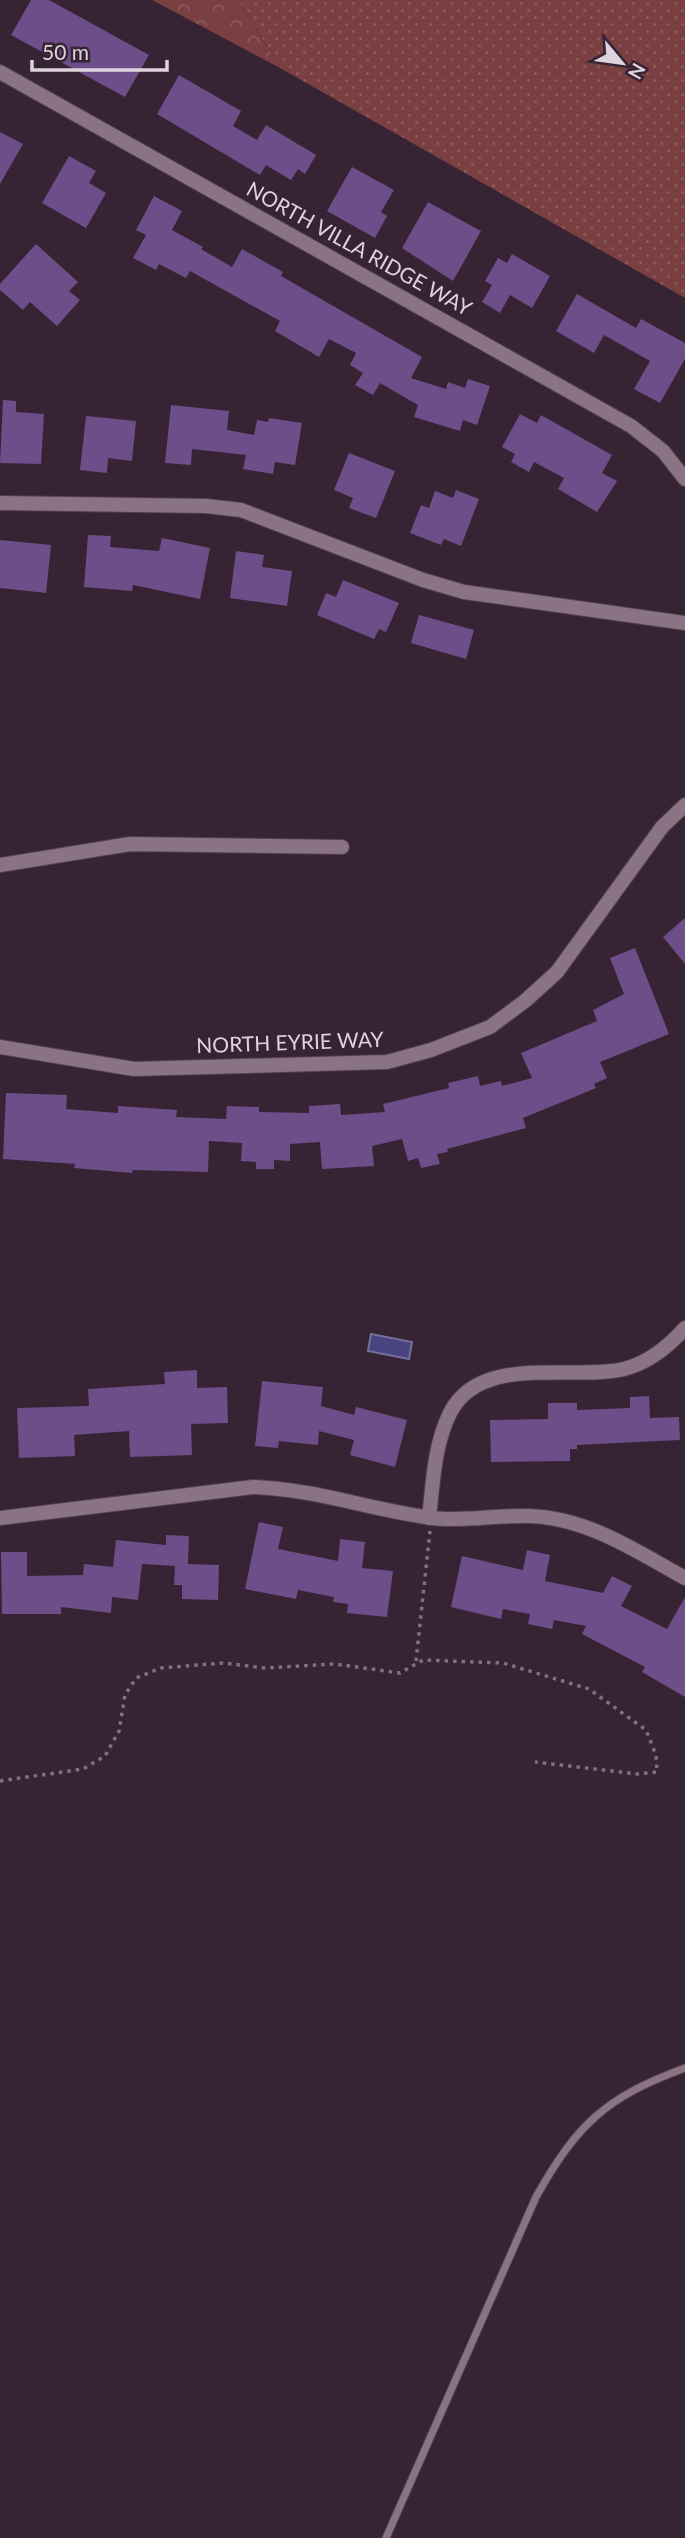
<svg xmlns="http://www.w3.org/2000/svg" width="685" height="2538" font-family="Lato,sans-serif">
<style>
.grass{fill:url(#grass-dots)}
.park{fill:url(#park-crowns)}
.water{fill:#48447f;stroke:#756f9b;stroke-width:2}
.building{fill:#6d4e88}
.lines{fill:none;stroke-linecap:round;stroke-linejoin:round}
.lane-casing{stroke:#4f404d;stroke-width:9}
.street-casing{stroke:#4f404d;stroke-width:16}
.path{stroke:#80717e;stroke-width:3.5;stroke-dasharray:3.5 5;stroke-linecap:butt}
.lane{stroke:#897385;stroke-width:7}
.street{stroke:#897385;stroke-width:14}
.labels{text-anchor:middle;stroke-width:5;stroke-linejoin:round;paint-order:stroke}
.street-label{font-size:21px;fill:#dfd3dd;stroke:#362434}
</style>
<defs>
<pattern id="grass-dots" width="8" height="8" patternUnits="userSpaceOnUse" patternTransform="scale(1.75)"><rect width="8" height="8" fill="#793f41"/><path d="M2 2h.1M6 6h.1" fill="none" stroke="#8c5a5c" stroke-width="1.8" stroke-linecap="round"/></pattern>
<pattern id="park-crowns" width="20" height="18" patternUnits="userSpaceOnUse" patternTransform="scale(1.75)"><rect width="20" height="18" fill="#793f41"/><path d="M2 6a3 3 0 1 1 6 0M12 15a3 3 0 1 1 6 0" fill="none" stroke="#8c5a5c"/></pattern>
</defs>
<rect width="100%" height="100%" fill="#362434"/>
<path class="grass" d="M239 0H685V298L280 68Z"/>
<path class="park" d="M152 0H239L280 68Z"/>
<path class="water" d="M371 1334 412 1342 409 1359 368 1351Z"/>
<path class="building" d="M31 0H49L149 55 125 97 11 35Z
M179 75 241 111 233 126 257 140 266 125 316 155 305 174 298 169 291 180 266 165 260 175 157 114Z
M0 132 23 144 0 184Z
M69 156 96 171 89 183 106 193 86 228 42 203Z
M352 167 394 190 381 212 387 216 375 238 327 211Z
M154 196 182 211 172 230 203 247 201 249 232 267 242 249 283 272 281 276 422 357 411 378 446 389 448 382 465 388 468 379 490 386 477 425 463 420 460 431 414 417 418 405 380 383 373 395 355 385 363 373 350 365 356 353 329 339 319 357 275 331 280 321 190 271 186 278 159 264 156 270 133 258 146 235 136 230Z
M428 202 481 231 453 281 402 248Z
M36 244 78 282 69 291 80 300 57 326 30 302 23 310 0 290V284Z
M512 254 550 276 532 308 510 295 500 313 482 302 492 285 485 281 498 258 507 263Z
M577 294 636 328 641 319 685 343V359L660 403 634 389 650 361 604 335 594 353 556 331Z
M3 400 16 401V412L44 414 41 464 0 463Z
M171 405 229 411 227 430 254 435 257 420 268 422 269 418 302 423 295 465 275 462 273 474 243 469 246 455 192 449 191 465 165 463Z
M520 414 537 423 541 415 612 455 602 473 617 481 597 512 558 489 564 478 534 462 529 472 511 462 515 454 502 447Z
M86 416 136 421 132 461 108 458 107 473 80 470Z
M349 453 395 471 376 518 349 508 353 498 334 490Z
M456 490 479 499 461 546 444 539 441 545 410 533 421 505 429 508 435 491 453 498Z
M88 535 111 536 110 547 159 551 162 538 210 548 200 599 133 585 132 591 84 587Z
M0 540 51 545 46 593 0 588Z
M236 551 264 555 262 567 292 571 287 606 230 598Z
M343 580 399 603 386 632 379 629 374 639 317 615 326 593 336 597Z
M419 615 474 630 466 659 411 643Z
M685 918V964L663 937Z
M635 948 669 1034 600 1062 607 1078 594 1084 596 1088 523 1118 526 1128 447 1149 448 1152 437 1154 440 1164 421 1168 418 1158 408 1161 402 1139 372 1146 374 1166 322 1169 320 1142 290 1144V1161L274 1160V1169H256V1162L241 1161 242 1143 209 1141 208 1172 133 1170 132 1173 74 1168 75 1164 3 1159 6 1093 67 1095 66 1109 118 1113V1106L177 1110 176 1117 226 1119 227 1106 259 1107V1112L309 1113V1106L340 1104 341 1115 385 1112 383 1104 449 1088 448 1083 478 1076 480 1086 501 1081 502 1086 532 1078 521 1053 597 1021 593 1010 624 994 610 958Z
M197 1370V1388L227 1387 228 1423 191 1424 192 1455 130 1457 129 1431 74 1435 75 1456 19 1458 17 1408 89 1406 88 1389 165 1384 164 1372Z
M262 1381 323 1387 321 1406 354 1415 356 1407 407 1420 395 1467 350 1455 354 1440 319 1431 318 1445 279 1441 278 1448 255 1446Z
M649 1396 650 1418 679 1417 680 1440 577 1445V1449H570V1461L491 1462 490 1420 548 1419V1403H577V1410L630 1408V1397Z
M259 1522 283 1527 278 1549 338 1561 340 1539 365 1542 362 1568 393 1571 387 1617 347 1613 348 1604 333 1602 334 1597 298 1590 296 1599 245 1589Z
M166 1535 189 1536 188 1564 219 1565 218 1600 182 1599V1585H174L175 1566 142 1564 138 1600 112 1597 111 1613 61 1607V1614H2L1 1552H27V1576L83 1575 84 1564 113 1567 116 1540 166 1545Z
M527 1550 550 1555 545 1581 603 1593 612 1576 632 1586 621 1606 667 1629 685 1597V1697L642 1672 645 1667 582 1634 586 1626 554 1620 552 1629 528 1624 530 1614 503 1609 501 1619 451 1607 462 1556 523 1570Z"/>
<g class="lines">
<defs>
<path id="lane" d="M386 2538 536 2197C577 2124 606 2097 685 2068"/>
<path id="street" d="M0 72 631 426 663 451 685 479
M0 503 206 506 241 510 423 580 464 592 685 623
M0 865 130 844 342 847
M0 1047 134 1069 387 1062 431 1050 490 1027 525 1001 557 972 662 827 685 805
M0 1518 253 1487C314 1489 372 1510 432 1518 464 1522 495 1515 528 1516 586 1517 636 1551 685 1578
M429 1518C433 1483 434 1445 450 1413 480 1353 572 1381 624 1369 648 1363 669 1346 685 1328"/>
</defs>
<use href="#lane" class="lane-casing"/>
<use href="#street" class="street-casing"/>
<path class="path" d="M416 1661 430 1531
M0 1781 83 1769 105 1756 119 1731 125 1695 136 1678 161 1668 223 1663 265 1668 335 1664 400 1673 423 1660 503 1663 589 1689 646 1730 656 1755 657 1772 637 1774 535 1762"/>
<use href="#lane" class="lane"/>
<use href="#street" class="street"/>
</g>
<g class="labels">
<g class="street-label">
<text transform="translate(359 249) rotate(29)" y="7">NORTH VILLA RIDGE WAY</text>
<text transform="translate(290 1043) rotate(-2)" y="7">NORTH EYRIE WAY</text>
</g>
</g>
<g transform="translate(622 63) rotate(119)" stroke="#362434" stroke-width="5" paint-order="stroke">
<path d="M0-5L12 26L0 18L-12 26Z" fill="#dfd3dd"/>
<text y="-10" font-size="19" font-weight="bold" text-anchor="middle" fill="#dfd3dd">N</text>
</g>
<path d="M32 60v10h135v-10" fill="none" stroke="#dfd3dd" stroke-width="3.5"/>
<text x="42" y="60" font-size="21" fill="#dfd3dd" stroke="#362434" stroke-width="5" paint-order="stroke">50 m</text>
</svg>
